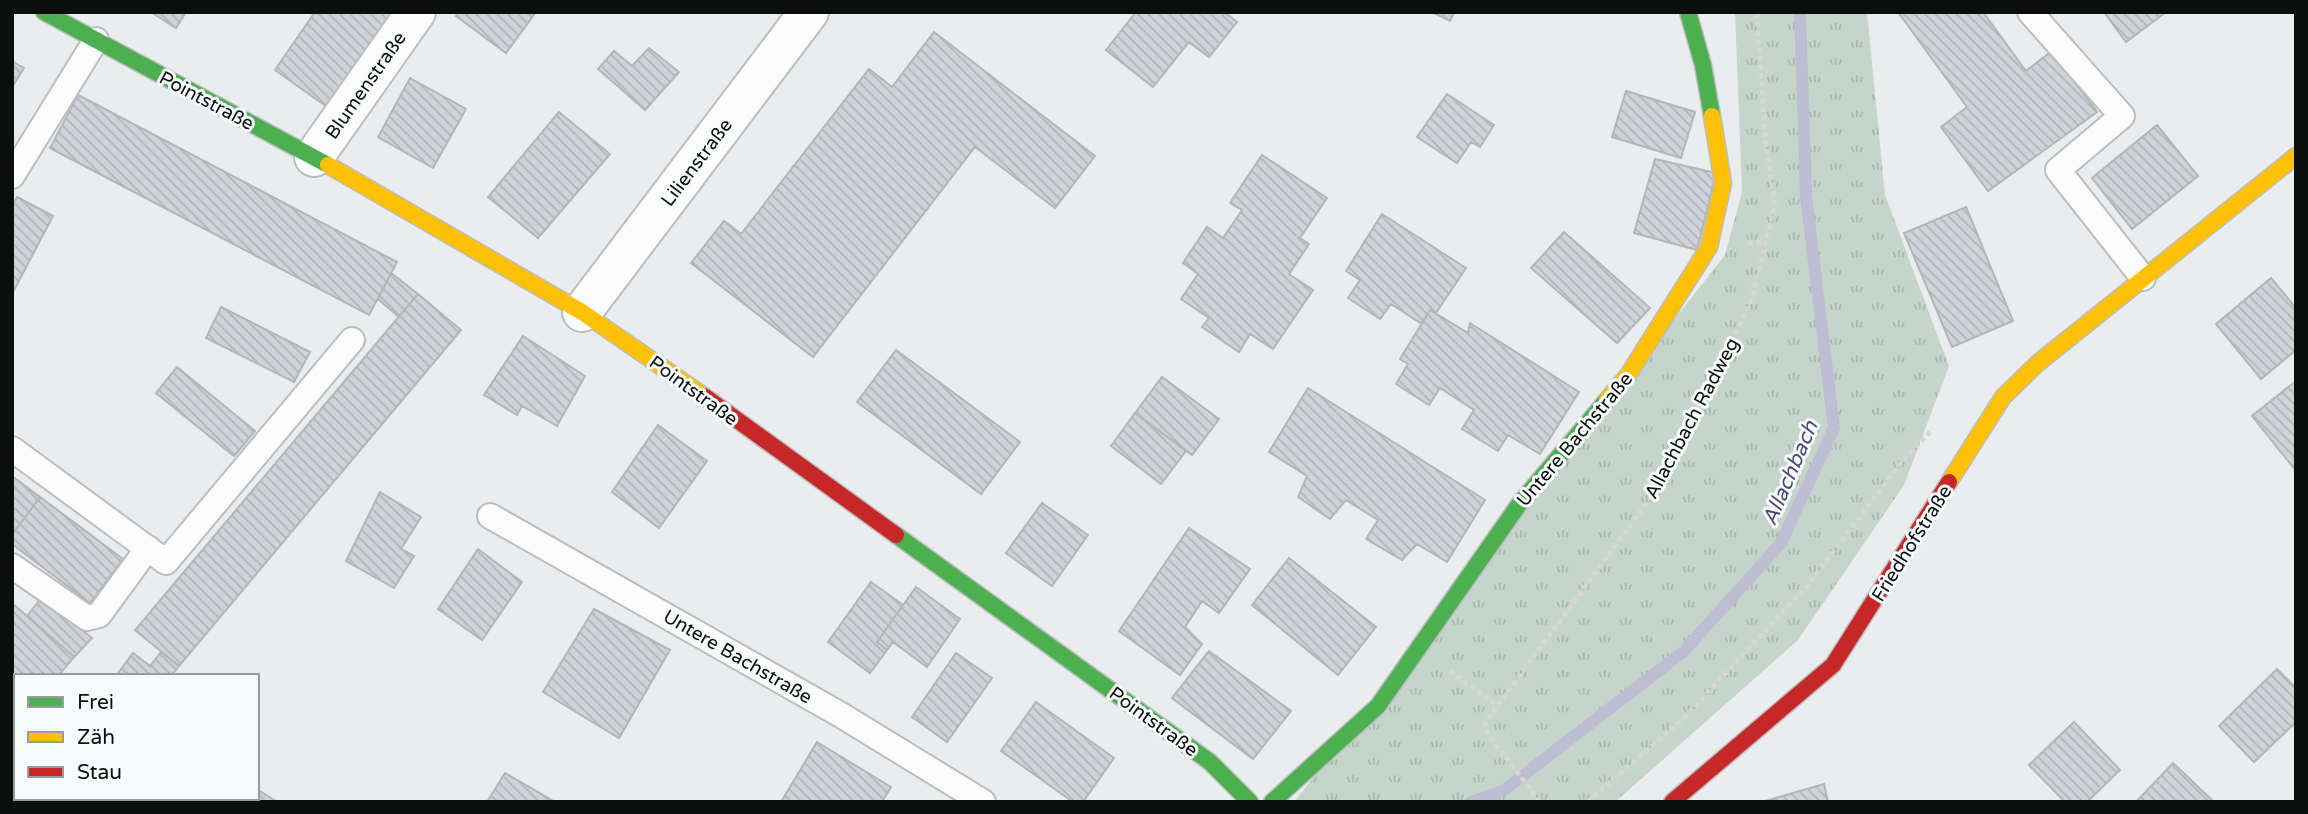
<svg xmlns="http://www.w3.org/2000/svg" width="2308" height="814" font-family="'Varela Round',sans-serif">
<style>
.park{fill:url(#park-tufts)}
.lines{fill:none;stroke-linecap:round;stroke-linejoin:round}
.stream{stroke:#bfbdd2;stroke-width:12}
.building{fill:url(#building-back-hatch);stroke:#b4b5b6;stroke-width:2}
.lane-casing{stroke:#bbbdbe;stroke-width:28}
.street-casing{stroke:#bbbdbe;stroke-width:42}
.fast-casing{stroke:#bbbdbe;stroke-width:19}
.slow-casing{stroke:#bbbdbe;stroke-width:19}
.jam-casing{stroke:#bbbdbe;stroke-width:19}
.path{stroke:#d6d6d6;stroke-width:4.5;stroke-dasharray:5 3.5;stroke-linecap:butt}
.lane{stroke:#fcfcfc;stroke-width:24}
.street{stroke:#fcfcfc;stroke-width:38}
.fast{stroke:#4caf50;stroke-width:16}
.slow{stroke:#ffc107;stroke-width:16}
.jam{stroke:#c62828;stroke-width:16}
.labels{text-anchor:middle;stroke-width:6;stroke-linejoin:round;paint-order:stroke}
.street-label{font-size:19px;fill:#0c0e0e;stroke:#f6fbfc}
.water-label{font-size:21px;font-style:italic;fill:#504974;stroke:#f6fbfc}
</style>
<defs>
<pattern id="park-tufts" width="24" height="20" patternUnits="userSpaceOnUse" patternTransform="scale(1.75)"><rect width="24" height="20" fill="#c5d5cc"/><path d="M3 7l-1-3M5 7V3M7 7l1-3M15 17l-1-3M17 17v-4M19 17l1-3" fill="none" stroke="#a8b6ae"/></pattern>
<pattern id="building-back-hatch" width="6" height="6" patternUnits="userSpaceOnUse" patternTransform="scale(1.75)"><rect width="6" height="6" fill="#cfd4d9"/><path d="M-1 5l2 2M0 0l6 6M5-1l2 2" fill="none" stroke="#b1b5b9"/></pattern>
</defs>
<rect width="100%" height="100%" fill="#eaecee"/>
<path class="park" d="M1735 12H1867L1885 195 1949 366 1904 485 1798 640 1615 802H1294L1725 255 1742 192Z"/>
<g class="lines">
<path class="stream" d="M1471 802 1503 791 1683 652 1781 543 1834 428 1806 196 1800 12"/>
</g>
<path class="building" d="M151 12H186L176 28Z
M315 12H394L326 106 275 70Z
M459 12H536L506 53 456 16Z
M1136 12H1224L1237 22 1209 57 1189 42 1153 87 1106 50Z
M1432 12H1454L1450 21Z
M1898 12H1983L2026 71 2052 51 2097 112 1988 191 1941 127 1967 107Z
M2104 12H2166L2126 42Z
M934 32 1095 156 1055 208 975 147 813 357 691 263 724 221 741 234 869 69 892 87Z
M649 48 679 72 645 110 598 69 614 51 632 66Z
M12 61 24 68 12 87Z
M410 78 466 109 433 168 378 137Z
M1626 91 1695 112 1681 158 1612 137Z
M1447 94 1494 125 1480 147 1471 142 1457 163 1417 137Z
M78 95 397 262 369 315 50 148Z
M559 112 610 154 538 238 488 197Z
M2157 125 2198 176 2132 229 2092 178Z
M1262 155 1327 198 1300 238 1309 244 1289 274 1313 290 1273 349 1250 334 1239 352 1202 327 1209 318 1181 299 1198 274 1183 263 1207 227 1223 238 1242 210 1230 203Z
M1655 159 1716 173 1697 250 1634 233Z
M17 197 53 216 12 294V206Z
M1966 207 2013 321 1952 347 1904 233Z
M1382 214 1466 268 1436 313 1430 310 1422 324 1391 304 1380 319 1348 298 1360 280 1346 271Z
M1564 232 1650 308 1617 343 1531 268Z
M391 273 418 294 399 317 378 299Z
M2271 278 2296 308V350L2261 379 2216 324Z
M418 294 461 330 179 666 135 630Z
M221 307 310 352 294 382 206 338Z
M1430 310 1468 333 1470 323 1579 392 1540 454 1508 435 1498 451 1462 429 1474 410 1440 388 1429 405 1396 384 1408 364 1400 359Z
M523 336 585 376 557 426 522 406 517 415 484 395Z
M896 350 1020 442 981 494 857 402Z
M177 367 255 431 234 456 156 393Z
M1162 377 1219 419 1192 455 1135 413Z
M2296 381V471L2252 416Z
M1308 388 1485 500 1447 562 1417 544 1402 560 1366 539 1378 520 1346 500 1330 519 1298 497 1307 476 1269 452Z
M1135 413 1186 451 1161 484 1111 446Z
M658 425 707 461 659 528 612 492Z
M12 476 40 497 12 535Z
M380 492 421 517 401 549 414 556 394 588 346 561Z
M40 497 123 559 90 603 12 544V535Z
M1042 503 1088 535 1052 586 1006 553Z
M1189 528 1250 569 1219 613 1202 601 1185 627 1202 644 1180 675 1119 631Z
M478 549 522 582 482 640 438 609Z
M1289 558 1376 627 1338 675 1252 605Z
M871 582 903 605 877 642 887 650 870 673 828 642Z
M916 587 960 619 927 667 893 642 887 650 877 642Z
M42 597 92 638 74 657 27 616Z
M12 603 74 657 58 676H16V690L12 687Z
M594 609 670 650 619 738 543 692Z
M1209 651 1291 711 1253 759 1172 698Z
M161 652 179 666 171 676H116L133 653 150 666Z
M956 653 992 678 947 742 912 717Z
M2277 669 2296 688V722L2254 762 2219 726Z
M1036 702 1114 758 1083 802H1073L1001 751Z
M12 708 16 712V748L12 751Z
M2074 722 2120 770 2087 802H2065L2029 765Z
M817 742 891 787 882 802H781Z
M2173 763 2214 802H2136Z
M505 773 555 802H487Z
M1824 784 1828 802H1762Z
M257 789 277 802H112L115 798H257Z"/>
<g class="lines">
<defs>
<path id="lane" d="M2030 12 2122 116 2058 170 2143 278
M12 176 96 40
M12 449 166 562 352 340
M490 516 841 715 983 802
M12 566 87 618 99 615 148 548"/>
<path id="street" d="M314 157 416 12
M582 312 809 12"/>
<path id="fast" d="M44 12 328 165
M1688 12 1703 65 1712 116
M896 535 1210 762 1250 802
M1272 802 1378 706 1520 503 1607 400"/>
<path id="slow" d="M328 165 582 312 704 396
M1607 400 1628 375 1709 247 1723 183 1712 116
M1949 482 2003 397 2038 363 2296 156"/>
<path id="jam" d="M704 396 896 535
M1672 802 1833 665 1949 482"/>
</defs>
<use href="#lane" class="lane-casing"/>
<use href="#street" class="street-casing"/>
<use href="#fast" class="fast-casing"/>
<use href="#slow" class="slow-casing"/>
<use href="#jam" class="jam-casing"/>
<path class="path" d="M1748 243 1765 242
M1450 671 1497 706
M1540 802 1488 734 1485 723 1660 485 1751 302 1775 204 1765 137 1757 12
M1587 802 1683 719 1807 586 1905 458 1933 429"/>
<use href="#lane" class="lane"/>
<use href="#street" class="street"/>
<use href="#fast" class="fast"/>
<use href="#slow" class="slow"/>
<use href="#jam" class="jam"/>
</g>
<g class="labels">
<g class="street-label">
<text transform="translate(365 85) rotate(-55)" y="7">Blumenstraße</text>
<text transform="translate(207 100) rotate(28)" y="7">Pointstraße</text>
<text transform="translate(696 162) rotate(-53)" y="7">Lilienstraße</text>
<text transform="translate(694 390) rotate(36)" y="7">Pointstraße</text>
<text transform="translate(1691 418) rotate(-62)" y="7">Allachbach Radweg</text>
<text transform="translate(1574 439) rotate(-50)" y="7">Untere Bachstraße</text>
<text transform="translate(1911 543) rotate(-58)" y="7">Friedhofstraße</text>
<text transform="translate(738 656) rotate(30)" y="7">Untere Bachstraße</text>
<text transform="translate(1154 721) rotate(36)" y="7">Pointstraße</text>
</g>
<g class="water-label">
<text transform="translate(1790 473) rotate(-67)" y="7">Allachbach</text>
</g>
</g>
<rect width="2308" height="814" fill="none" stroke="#0c0e0e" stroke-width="28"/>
<rect x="14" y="674" width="245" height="126" fill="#f6fbfc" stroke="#989c9d" stroke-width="2"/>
<rect x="28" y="697" width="35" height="10" fill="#4caf50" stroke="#989c9d" stroke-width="2"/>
<text x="77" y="709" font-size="21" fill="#0c0e0e">Frei</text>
<rect x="28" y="732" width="35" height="10" fill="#ffc107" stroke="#989c9d" stroke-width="2"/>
<text x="77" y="744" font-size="21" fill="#0c0e0e">Zäh</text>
<rect x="28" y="767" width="35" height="10" fill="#c62828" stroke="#989c9d" stroke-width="2"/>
<text x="77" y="779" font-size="21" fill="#0c0e0e">Stau</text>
</svg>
